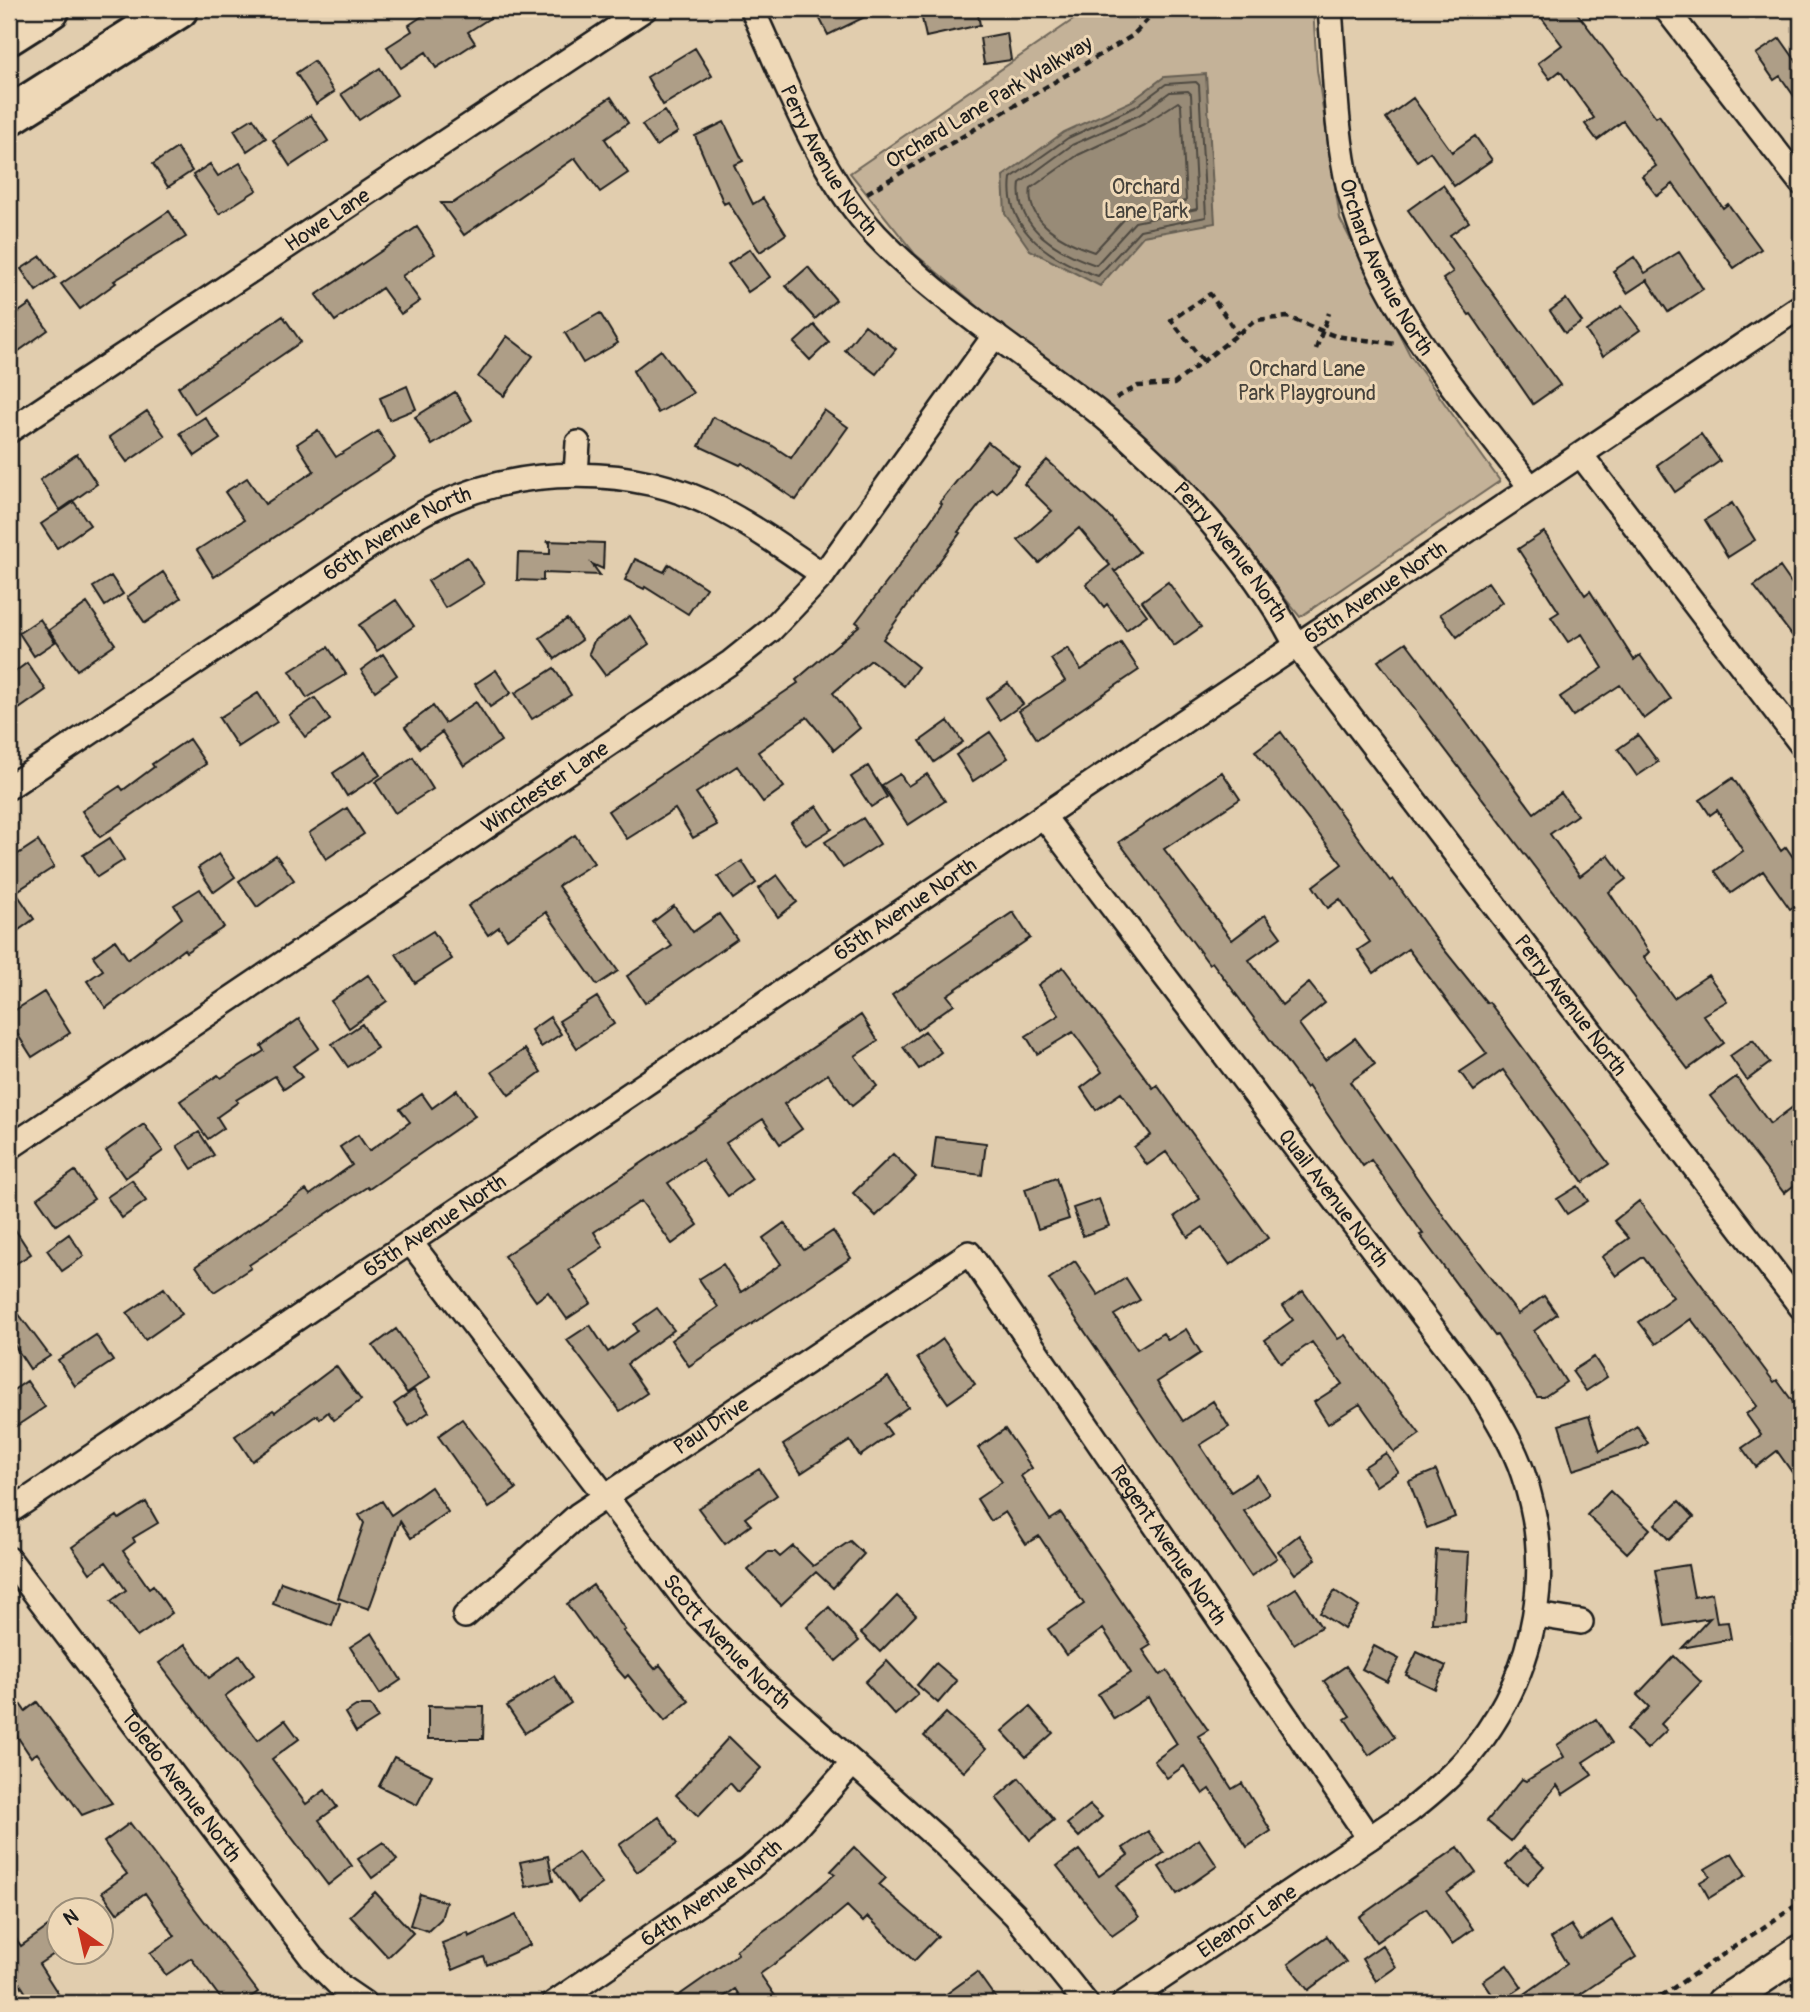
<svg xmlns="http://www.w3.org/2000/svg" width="1810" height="2012" font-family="Pangolin,sans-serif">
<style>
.green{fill:#c4b298;stroke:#70675a;stroke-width:2}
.water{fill:#988b77;stroke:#665f53;stroke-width:2}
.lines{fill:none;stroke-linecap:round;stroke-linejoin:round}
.shore{stroke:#4e4840;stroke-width:2}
.building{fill:#ae9e87;stroke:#1c1c1c;stroke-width:2}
.street-casing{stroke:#1c1c1c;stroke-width:28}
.secondary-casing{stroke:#1c1c1c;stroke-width:37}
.highway-casing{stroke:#1c1c1c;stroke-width:44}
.path{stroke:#1c1c1c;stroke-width:4.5;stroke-dasharray:7 5;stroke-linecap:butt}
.street{stroke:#eed8b7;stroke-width:23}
.secondary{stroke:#eed8b7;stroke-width:32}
.highway{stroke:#eed8b7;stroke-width:38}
.labels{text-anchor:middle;stroke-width:6;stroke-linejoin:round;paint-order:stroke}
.street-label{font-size:21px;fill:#1c1c1c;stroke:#eed8b7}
.park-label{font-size:21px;fill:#46423b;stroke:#eed8b7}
</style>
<rect width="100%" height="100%" fill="#e1cdae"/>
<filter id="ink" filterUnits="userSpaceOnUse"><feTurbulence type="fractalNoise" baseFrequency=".0143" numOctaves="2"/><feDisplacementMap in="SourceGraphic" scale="14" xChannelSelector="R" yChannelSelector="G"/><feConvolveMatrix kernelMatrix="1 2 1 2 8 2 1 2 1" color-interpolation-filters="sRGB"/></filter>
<g filter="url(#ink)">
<path class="green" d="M1089 9H1313L1317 70 1340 219 1410 355 1500 481 1300 617 1177 464 993 319 915 254 850 173Z"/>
<path class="water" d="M1206 74 1215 223 1143 236 1100 286 1030 250 1005 214 1003 176 1064 132 1132 101 1164 77Z"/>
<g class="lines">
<path class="shore" d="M1196 82 1199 85 1206 217 1140 230 1098 276C1054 261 1004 232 1011 178L1068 138 1135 107 1166 84Z
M1188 91 1191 94 1197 209 1135 222 1096 265C1060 253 1014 228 1020 183L1072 145 1139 115 1170 92Z
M1178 102 1181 105 1186 201 1130 213 1094 252C1066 243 1025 222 1031 188L1078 155 1144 124Z"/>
</g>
<path class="building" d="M433 9H504L468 32 475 43 436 68 426 52 401 68 387 47 412 31 409 25Z
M815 9H881L828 35Z
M920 9H977L980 25 926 37Z
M1535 9H1574L1656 117 1659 115 1723 208 1728 204 1761 249 1734 268 1673 184 1657 196 1642 176 1656 166 1623 121 1597 140 1585 124 1594 118 1560 71 1550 79 1538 63 1562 45Z
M1007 33 1011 60 984 64 980 38Z
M1780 38 1801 68V106L1780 76 1774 80 1756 54Z
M695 48 712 76 663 105 647 77Z
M314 61 334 92 316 104 296 73Z
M380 68 397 95 359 120 341 94Z
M611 97 628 123 605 139 628 173 600 192 575 158 464 235 441 203H453Z
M1413 98 1452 152 1475 136 1492 160 1454 186 1430 152 1417 161 1386 118Z
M664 111 678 132 656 146 642 125Z
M311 115 328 141 290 166 273 140Z
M253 118 266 138 247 151 234 130Z
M724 122 743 161 734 165 753 204 763 198 786 234 760 252 728 202 724 204 695 136Z
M177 148 192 171 168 187 153 164Z
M240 163 257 190 219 214 193 175 210 164 218 176Z
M1443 185 1469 222 1450 235 1560 385 1533 404 1471 314 1469 315 1443 279 1453 272 1408 210Z
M169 211 186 237 114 281 116 283 80 309 61 284Z
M417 227 435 254 402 276 420 301 401 314 382 288 335 321 316 295Z
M750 249 770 277 748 292 728 264Z
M1679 252 1703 289 1668 312 1647 280 1627 293 1613 271 1634 257 1645 273Z
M41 256 56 277 36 291 21 269Z
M808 267 836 300 815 319 786 286Z
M1566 299 1582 322 1565 333 1550 311Z
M30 304 48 330 9 358V319Z
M1622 306 1640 330 1603 356 1586 331Z
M600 313 618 343 583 363 565 333Z
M283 316 301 342 195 414 178 387Z
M814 325 829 342 810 360 794 343Z
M865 325 896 349 876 374 845 350Z
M507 336 533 356 504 396 478 377Z
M661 350 693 393 658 413 633 371Z
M407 386 416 409 389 420 380 398Z
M455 392 472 420 432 445 415 417Z
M824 410 848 427 796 500 742 463 740 465 699 446 713 417 770 444 791 458Z
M147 411 165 436 127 462 109 437Z
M205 417 220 439 195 456 180 433Z
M318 430 336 457 378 431 395 458 214 577 197 550 244 520 225 492 247 478 265 504 314 471 297 444Z
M1701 434 1720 461 1675 492 1657 465Z
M988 442 1019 467 997 493 992 489 958 532 960 533 883 639 918 667 904 686 871 660 833 693 860 728 834 750 807 717 758 752 784 787 763 802 737 766 696 793 717 825 693 838 675 809 627 839 608 811 798 683 796 680 860 625 856 622 894 573 942 504 940 502Z
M77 454 97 484 60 510 40 480Z
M1047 460 1111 518 1139 552 1115 572 1113 569 1147 615 1126 630 1107 604 1104 607 1086 584 1110 565 1079 528 1039 563 1018 540 1052 511 1024 484Z
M74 502 90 525 57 548 41 524Z
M1732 503 1755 540 1728 557 1705 520Z
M1544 532 1585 595 1590 591 1634 660 1640 655 1671 699 1644 719 1620 685 1573 716 1560 697 1603 668 1582 634 1568 642 1551 617 1559 612 1518 549Z
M546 541 604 543 603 569 592 564 600 575 543 573V581L517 580 518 553 550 554V543Z
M467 557 484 584 445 608 428 581Z
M635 559 664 572 669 564 706 588 688 614 645 587 644 589 625 580Z
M1780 567 1801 597V647L1754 586Z
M163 572 181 598 145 623 127 597Z
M111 576 123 594 105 606 93 587Z
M1168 582 1201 627 1174 646 1142 601Z
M1488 582 1502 602 1457 637 1440 614Z
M396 600 414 626 377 651 359 625Z
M87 603 115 644 77 670 49 630Z
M630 616 649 644 605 675 589 653 594 641Z
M40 619 55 642 34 656 19 633Z
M567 619 582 640 555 659 540 638Z
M1406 642 1534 813 1561 793 1577 815 1550 834 1580 876 1608 855 1626 879 1609 892 1649 952 1644 957 1674 998 1708 975 1727 1001 1703 1015 1724 1043 1688 1069 1378 661Z
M1121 643 1139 670 1037 739 1019 711 1065 681 1051 659 1068 648 1081 670Z
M328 647 346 674 307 698 290 671Z
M383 654 397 675 375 691 361 670Z
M27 663 46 690 9 716V676Z
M554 668 571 695 532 719 515 693Z
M496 670 511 693 490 707 475 684Z
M1008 683 1023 704 1000 720 986 699Z
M258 693 277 722 238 747 219 718Z
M315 698 330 720 305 737 289 715Z
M476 702 501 741 464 766 442 732 420 748 405 727 433 706 445 723Z
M948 721 963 742 934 762 920 741Z
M990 732 1008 758 973 781 956 755Z
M1281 732 1390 881 1393 879 1438 942 1487 1003 1489 1002 1609 1164 1583 1182 1503 1070 1474 1091 1460 1072 1487 1054 1408 949 1374 973 1358 950 1370 942 1340 899 1328 908 1313 886 1342 864 1255 751Z
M1638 735 1658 762 1637 776 1618 749Z
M189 739 206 764 100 837 82 811 120 786 123 790 154 767 152 764Z
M365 752 380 775 347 796 333 773Z
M413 757 433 789 395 813 375 782Z
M868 766 887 797 871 807 851 777Z
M1222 772 1240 799 1164 849 1232 940 1265 915 1281 937 1249 960 1282 1005 1309 983 1325 1003 1299 1024 1325 1060 1355 1038 1375 1064 1350 1082 1445 1218 1518 1314 1544 1296 1557 1314 1534 1331 1566 1382 1544 1397H1537L1497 1335 1495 1336 1420 1235 1423 1234 1371 1160 1363 1166 1308 1086 1306 1088 1212 962 1209 964 1119 842Z
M900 774 908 786 927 774 945 801 908 825 882 785Z
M1733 778 1781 851 1786 847 1801 869V902L1790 909 1763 871 1731 893 1715 871 1743 851 1717 810 1710 815 1700 800Z
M817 806 832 829 806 845 791 823Z
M347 808 364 834 326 859 309 833Z
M863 818 880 844 843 868 825 842Z
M575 835 594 863 558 886 618 971 597 985 546 912 507 939 499 927 488 935 468 906Z
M110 838 124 860 97 877 83 855Z
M38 841 54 867 17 891 9 878V860Z
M219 854 235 877 214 892 198 868Z
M276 855 294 880 257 907 239 881Z
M742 861 756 883 733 899 718 877Z
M777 875 797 902 778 917 758 889Z
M9 882 34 919 16 932 9 922Z
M200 889 224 927 186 952 184 949 106 1008 87 981 103 970 93 956 115 940 128 959 182 918 174 905Z
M674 906 693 932 719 914 737 939 645 1003 627 976 672 946 653 922Z
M1013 912 1030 938 947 995 954 1004 917 1030 892 995Z
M433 931 452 959 415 983 396 954Z
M1063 967 1153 1088 1157 1085 1268 1238 1230 1265 1203 1227 1188 1237 1175 1216 1200 1199 1166 1152 1147 1165 1134 1147 1151 1135 1121 1093 1096 1110 1081 1088 1102 1072 1073 1032 1037 1054 1026 1036 1059 1015 1038 985Z
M368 975 387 1001 349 1028 331 1001Z
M44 992 70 1033 32 1057 9 1021V1014Z
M597 997 614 1024 577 1048 559 1021Z
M861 1015 878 1041 855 1056 877 1086 852 1106 828 1074 784 1104 802 1129 780 1144 763 1119 726 1143 752 1179 728 1196 702 1160 668 1183 698 1225 672 1244 641 1201 594 1232 603 1247 569 1270 591 1303 567 1319 548 1292 536 1301 504 1256Z
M550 1017 561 1034 541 1047 531 1030Z
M299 1019 319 1048 293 1066 302 1077 284 1089 275 1076 236 1100 238 1102 217 1117 224 1128 208 1139 180 1101 218 1075 221 1078 264 1051 261 1046Z
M362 1024 377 1048 348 1067 332 1044Z
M925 1031 941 1052 919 1069 903 1047Z
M1753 1040 1770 1063 1747 1080 1730 1056Z
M525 1049 541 1072 509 1095 492 1072Z
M1736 1077 1770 1124 1801 1101V1136L1789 1145 1801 1162V1180L1784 1193 1710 1096Z
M457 1090 475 1116 369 1189 367 1187 249 1265 251 1268 214 1292 196 1266 306 1190 310 1195 352 1165 340 1147 358 1135 369 1151 410 1122 400 1109 422 1094 432 1108Z
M144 1124 163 1151 125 1178 106 1151Z
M199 1132 214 1155 192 1169 177 1146Z
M936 1137 986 1143 982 1175 932 1169Z
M893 1154 916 1177 876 1216 853 1193Z
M75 1171 94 1199 56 1225 37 1198Z
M1056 1178 1069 1219 1038 1229 1025 1189Z
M132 1180 146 1201 122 1218 107 1197Z
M1578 1186 1588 1201 1567 1214 1557 1199Z
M1099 1199 1109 1226 1083 1236 1073 1208Z
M1639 1201 1774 1382 1777 1380 1801 1413V1485L1777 1451 1756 1467 1742 1448 1761 1435 1746 1414 1757 1406 1691 1319 1656 1344 1639 1322 1673 1297 1643 1257 1616 1276 1602 1257 1629 1238 1614 1221Z
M9 1220 31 1254 9 1268Z
M784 1223 804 1250 833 1231 851 1258 689 1366 671 1340 718 1307 699 1279 723 1264 741 1292 781 1264 763 1238Z
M69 1234 84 1256 62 1271 47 1250Z
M1075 1261 1098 1295 1126 1278 1140 1300 1114 1315 1137 1349 1163 1333 1168 1340 1186 1329 1201 1353 1157 1382 1183 1421 1213 1401 1229 1427 1200 1445 1231 1492 1257 1475 1269 1494 1244 1511 1277 1558 1251 1576 1049 1279Z
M164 1288 182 1314 145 1340 127 1313Z
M1303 1291 1338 1339 1345 1335 1420 1434 1394 1452 1360 1404 1328 1424 1314 1402 1342 1384 1312 1342 1281 1363 1265 1340 1293 1320 1283 1306Z
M9 1301 50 1356 30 1369 9 1337Z
M657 1308 674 1330 627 1364 647 1393 620 1411 567 1340 590 1325 608 1352 638 1331 634 1324Z
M396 1329 430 1377 407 1393 373 1346Z
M96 1335 113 1361 75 1386 58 1360Z
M943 1339 975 1384 948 1403 917 1358Z
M1594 1357 1607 1377 1586 1391 1572 1371Z
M336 1366 361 1400 334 1420 328 1412 320 1419 317 1415 252 1461 235 1436 273 1410 275 1412Z
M888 1377 908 1407 884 1424 891 1434 860 1456 850 1441 801 1473 783 1445Z
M27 1381 45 1407 9 1431V1393Z
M414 1390 429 1412 409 1426 394 1404Z
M1589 1416 1600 1451 1637 1426 1648 1443 1639 1449 1573 1470 1559 1425Z
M462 1419 516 1489 489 1508 438 1436Z
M1005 1429 1032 1468 1021 1476 1050 1520 1061 1513 1151 1645 1143 1650 1160 1675 1167 1671 1208 1730 1198 1736 1232 1789 1242 1783 1271 1831 1247 1847 1210 1789 1203 1794 1184 1766 1167 1778 1154 1761 1177 1744 1148 1697 1114 1719 1098 1694 1131 1673 1103 1629 1066 1655 1048 1629 1084 1604 1039 1536 1026 1544 1005 1512 991 1521 977 1499 1002 1482 978 1448Z
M1386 1453 1398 1472 1376 1486 1364 1467Z
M759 1469 777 1495 745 1518 751 1525 725 1544 698 1508Z
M1436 1470 1455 1517 1427 1528 1409 1481Z
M431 1487 448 1512 411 1538 400 1521 369 1609 338 1598 364 1523 359 1515 382 1501 391 1515Z
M1610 1491 1650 1529 1627 1553 1587 1515Z
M1679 1501 1694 1517 1669 1540 1655 1524Z
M146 1502 158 1523 133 1538 135 1542 123 1551 149 1588 153 1585 172 1613 137 1637 111 1601 126 1590 106 1562 90 1573 72 1547 117 1516 119 1519Z
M1299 1535 1316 1559 1295 1574 1278 1551Z
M850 1541 864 1554 833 1588 816 1572 781 1605 748 1570 768 1552H775L780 1557 793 1546 813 1566Z
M1436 1550 1469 1552 1465 1622 1432 1623Z
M1688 1565 1694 1597 1712 1593 1717 1623 1728 1622 1731 1639 1682 1648 1710 1618 1665 1626 1655 1570Z
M281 1582 340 1603 332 1626 273 1604Z
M593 1585 625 1630 623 1631 655 1669 660 1665 689 1701 665 1721 628 1675 625 1678 598 1647 567 1604Z
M1296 1588 1321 1627 1294 1644 1269 1605Z
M1335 1591 1359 1607 1344 1629 1320 1613Z
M897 1596 916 1615 880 1652 861 1633Z
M829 1607 859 1641 836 1661 807 1627Z
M372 1633 401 1680 380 1694 350 1647Z
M185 1644 209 1678 240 1655 254 1675 225 1696 258 1740 285 1720 299 1739 272 1759 306 1804 325 1790 337 1807 319 1820 352 1866 328 1885 159 1663Z
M1374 1646 1399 1659 1387 1682 1362 1669Z
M1417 1652 1446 1666 1435 1689 1406 1675Z
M1674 1656 1701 1682 1661 1724 1667 1730 1647 1749 1627 1729 1649 1707 1637 1695Z
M887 1661 918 1694 895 1715 865 1682Z
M936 1663 957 1681 938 1703 917 1685Z
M1346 1666 1395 1737 1369 1755 1345 1719 1350 1716 1324 1681Z
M554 1676 571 1703 525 1733 507 1706Z
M9 1688 25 1711 37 1702 112 1803 82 1815 37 1753 31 1757 9 1724Z
M356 1706H371L378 1718 356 1732 345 1713Z
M428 1706 484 1707 483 1739H428Z
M1030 1707 1053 1733 1026 1757 1002 1731Z
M946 1713 986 1749 964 1772 924 1736Z
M1596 1719 1612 1743 1583 1762 1592 1775 1563 1794 1557 1785 1511 1841 1487 1821 1522 1779 1526 1781 1564 1757 1557 1745Z
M729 1737 761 1768 738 1792 730 1783 698 1816 676 1795Z
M394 1757 432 1775 417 1805 379 1786Z
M1019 1778 1054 1820 1030 1840 996 1798Z
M1090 1805 1102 1817 1079 1837 1067 1824Z
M659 1817 677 1844 637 1872 619 1845Z
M130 1823 258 1992 242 2003H224L191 1958 166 1975 150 1953 175 1936 145 1893 117 1913 102 1892 127 1874 104 1842Z
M1148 1831 1164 1853 1116 1886 1139 1917 1112 1936 1057 1866 1079 1850 1099 1876 1128 1855 1123 1848Z
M1199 1839 1217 1866 1177 1894 1159 1867Z
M383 1842 397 1860 372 1878 358 1859Z
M854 1847 886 1878 879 1885 938 1936 914 1961 868 1917 863 1922 847 1906 801 1945 760 1974 780 2003H744L735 1989 715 2003H668L738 1954 736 1950 792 1911 835 1874 831 1871Z
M1458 1847 1476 1872 1447 1893 1473 1929 1452 1944 1426 1908 1376 1942 1359 1917Z
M1524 1847 1544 1866 1527 1885 1506 1865Z
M578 1852 602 1884 578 1902 554 1869Z
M1732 1853 1746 1875 1709 1898 1700 1882 1710 1876 1705 1869Z
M548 1856 553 1881 526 1887 520 1862Z
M375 1892 413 1933 388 1957 350 1916Z
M420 1894 446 1902 441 1919 428 1931 410 1925Z
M516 1915 530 1945 487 1965 484 1957 453 1970 442 1943 468 1933 469 1937Z
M1612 1920 1636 1957 1567 2003H1512L1567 1964 1551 1938 1571 1925 1581 1940Z
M48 1927 60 1943V1950L39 1964 64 2003H32L9 1966V1928L21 1946Z
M1327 1936 1346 1962 1308 1990 1288 1964Z
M1382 1945 1396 1967 1376 1981 1362 1959Z
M1507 1965 1522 1987 1498 2003 1483 1981Z
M977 1972 999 2003H934Z"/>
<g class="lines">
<defs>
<g id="street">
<path id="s1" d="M752 9C787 84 818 173 876 235 942 304 1024 354 1099 413 1170 470 1255 564 1296 645L1801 1307"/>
<path id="s2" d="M1330 9C1335 68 1335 131 1349 189 1378 305 1461 396 1531 488"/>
<path d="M1666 9 1801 183"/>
<path id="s3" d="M9 431 645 9"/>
<path d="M1581 455 1801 744"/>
<path d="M576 474 578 443"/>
<path id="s4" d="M9 787 386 535C403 526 419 514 437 506 523 465 635 464 720 509 756 528 790 552 823 575"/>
<path id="s5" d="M1043 816 1479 1389C1495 1416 1513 1444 1523 1474 1555 1567 1537 1668 1477 1746 1458 1771 1433 1792 1408 1812L1124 2003"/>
<path id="s6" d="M9 1148 731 662 771 630 823 575 995 335"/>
<path id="s7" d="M411 1243 693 1610 760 1680 946 1846 1015 1915 1086 2003"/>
<path id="s8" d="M9 1512 1801 306"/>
<path id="s9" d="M9 1559 312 1958 342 1988 364 2003"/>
<path d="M1537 1615 1581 1622"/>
<path id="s10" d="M465 1616 578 1515 969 1253 1369 1838"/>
<path id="s11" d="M554 2003 749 1869 793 1831 853 1763"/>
</g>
<path id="secondary" d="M1723 2003 1801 1951"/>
<path id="highway" d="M9 35 50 9
M9 116 178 9"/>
</defs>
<use href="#street" class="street-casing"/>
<use href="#secondary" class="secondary-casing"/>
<use href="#highway" class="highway-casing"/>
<path class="path" d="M867 193 1132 36 1158 9
M1316 349 1329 313
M1203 361 1171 320 1210 294 1238 334
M1116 398 1138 386 1174 384 1256 320 1287 317 1335 336 1396 344
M1651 2003 1801 1902"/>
<use href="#street" class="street"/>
<use href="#secondary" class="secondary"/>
<use href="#highway" class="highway"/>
</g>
</g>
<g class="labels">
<g class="street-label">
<text transform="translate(989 102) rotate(-31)" y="7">Orchard Lane Park Walkway</text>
<text dy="7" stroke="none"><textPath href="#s1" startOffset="170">Perry Avenue North</textPath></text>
<text dy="7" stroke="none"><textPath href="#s3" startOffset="382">Howe Lane</textPath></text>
<text dy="7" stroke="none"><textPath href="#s2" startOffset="268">Orchard Avenue North</textPath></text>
<text dy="7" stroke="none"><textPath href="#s4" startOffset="464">66th Avenue North</textPath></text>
<text dy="7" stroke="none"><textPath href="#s1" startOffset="737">Perry Avenue North</textPath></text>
<text dy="7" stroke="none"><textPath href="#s8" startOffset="1647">65th Avenue North</textPath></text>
<text dy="7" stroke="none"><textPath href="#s6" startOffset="646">Winchester Lane</textPath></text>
<text dy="7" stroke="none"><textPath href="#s8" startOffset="1080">65th Avenue North</textPath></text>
<text dy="7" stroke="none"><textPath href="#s1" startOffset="1304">Perry Avenue North</textPath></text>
<text dy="7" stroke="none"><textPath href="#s5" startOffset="480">Quail Avenue North</textPath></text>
<text dy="7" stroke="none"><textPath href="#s8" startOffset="513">65th Avenue North</textPath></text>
<text dy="7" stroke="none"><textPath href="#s10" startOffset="312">Paul Drive</textPath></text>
<text dy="7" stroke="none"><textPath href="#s10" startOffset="976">Regent Avenue North</textPath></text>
<text dy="7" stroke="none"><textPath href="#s7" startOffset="509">Scott Avenue North</textPath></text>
<text dy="7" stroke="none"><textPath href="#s9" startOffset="285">Toledo Avenue North</textPath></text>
<text dy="7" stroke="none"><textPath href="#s11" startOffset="192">64th Avenue North</textPath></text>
<text transform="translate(1247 1921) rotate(-34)" y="7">Eleanor Lane</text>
</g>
<g class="park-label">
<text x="1146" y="194">Orchard<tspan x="1146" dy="24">Lane Park</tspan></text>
<text x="1307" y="376">Orchard Lane<tspan x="1307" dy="24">Park Playground</tspan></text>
</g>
</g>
<rect width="1810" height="2012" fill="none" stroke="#eed8b7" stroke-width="35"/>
<rect x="18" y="18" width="1775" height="1977" fill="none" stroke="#1c1c1c" stroke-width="2.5" filter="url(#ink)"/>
<g transform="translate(80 1931) rotate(326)"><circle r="33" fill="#eed8b7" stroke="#9a8d79" stroke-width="2"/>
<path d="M0-5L12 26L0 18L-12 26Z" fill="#c8321e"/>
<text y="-10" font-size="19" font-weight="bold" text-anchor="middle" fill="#1c1c1c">N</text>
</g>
</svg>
